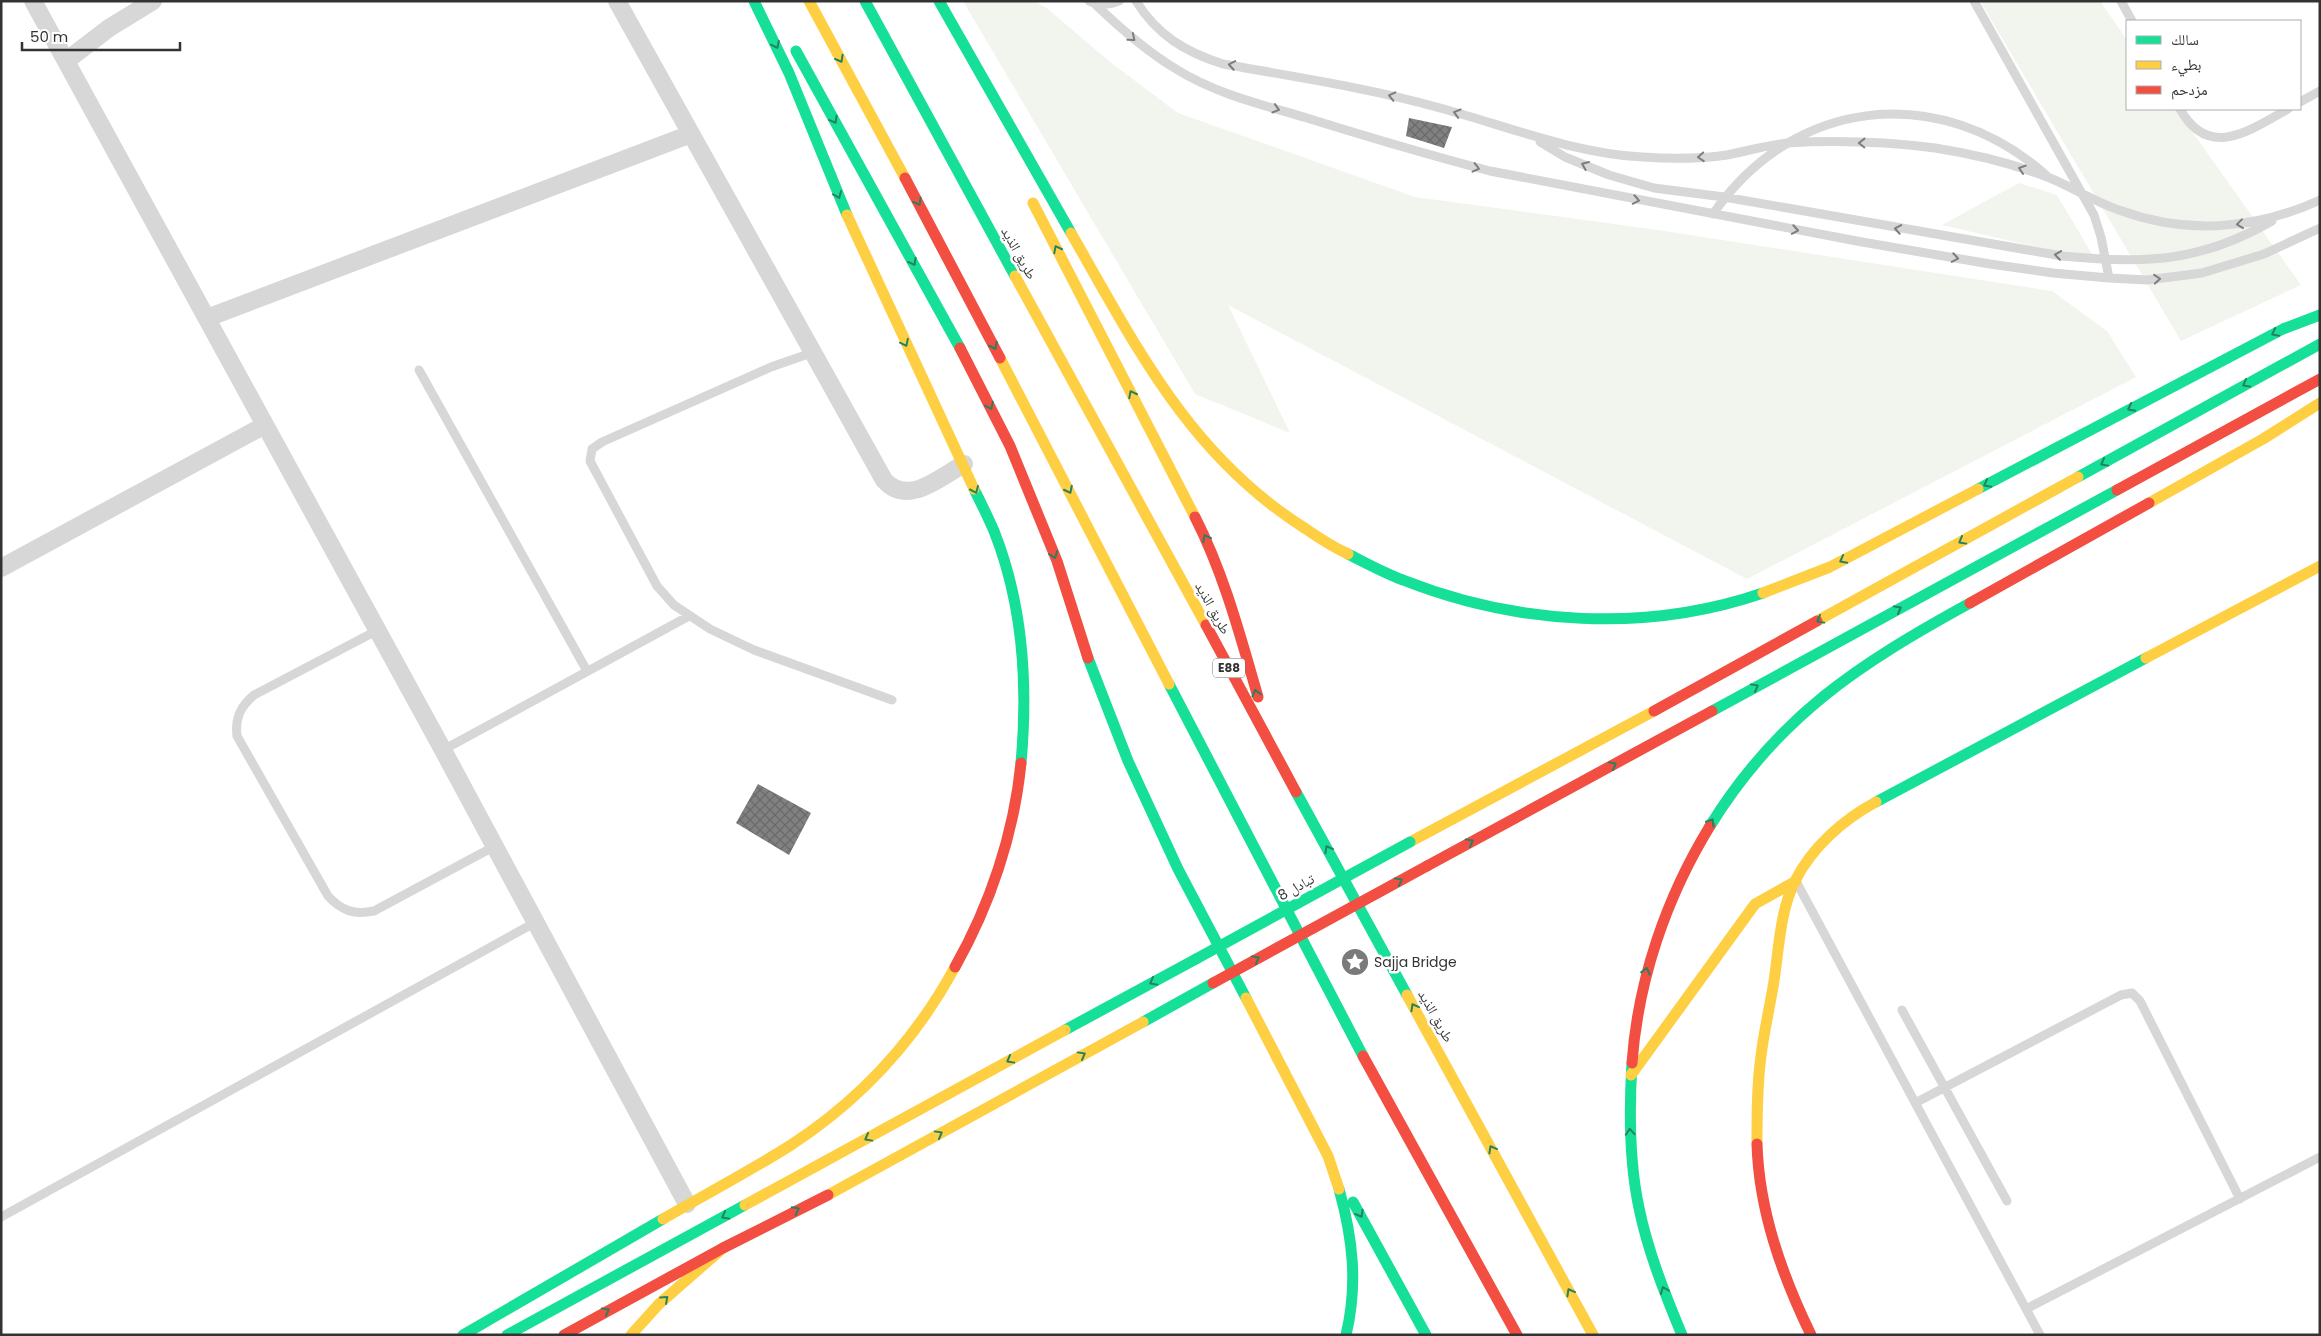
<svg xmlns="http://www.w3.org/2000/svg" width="2321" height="1336" font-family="Poppins,'Noto Naskh Arabic',sans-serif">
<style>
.green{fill:#f1f5ed}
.building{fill:url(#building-cross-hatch)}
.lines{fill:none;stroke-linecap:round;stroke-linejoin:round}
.lane{stroke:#d7d7d7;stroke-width:9}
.street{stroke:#d7d7d7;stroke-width:18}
.fast{stroke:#16e098;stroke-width:11}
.slow{stroke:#ffcf43;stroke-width:11}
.jam{stroke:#f24e42;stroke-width:11}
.fast-bridge{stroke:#16e098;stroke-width:11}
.jam-bridge{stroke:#f24e42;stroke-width:11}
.oneway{stroke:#7d7d7d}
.oneway2{stroke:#268160}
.labels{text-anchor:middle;stroke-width:5;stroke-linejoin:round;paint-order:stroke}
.shield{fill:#fff;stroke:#707070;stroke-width:1}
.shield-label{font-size:12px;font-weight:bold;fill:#333}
.street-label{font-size:14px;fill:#333;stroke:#fff}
.poi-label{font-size:14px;fill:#333;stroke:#fff;text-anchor:start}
</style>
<defs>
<pattern id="building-cross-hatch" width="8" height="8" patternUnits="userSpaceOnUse" patternTransform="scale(1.25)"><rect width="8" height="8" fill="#818181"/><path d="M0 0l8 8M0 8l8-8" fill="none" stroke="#6a6a6a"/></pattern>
</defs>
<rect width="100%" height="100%" fill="#fff"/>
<path class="green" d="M963 1H1034L1048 9 1110 62 1178 113 1415 197 1658 230 2052 291 2107 331 2136 377 1747 579 1228 305 1290 433 1195 394Z
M1980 1H2100L2127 40V109H2176L2301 285 2181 341Z
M2019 183 2057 195 2096 261 1942 225Z"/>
<path class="building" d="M1409 118 1452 127 1444 148 1406 136Z
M758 784 811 813 789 855 736 823Z"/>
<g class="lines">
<path class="lane" d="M1089 1C1100 6 1108 5 1119 1
M1136 1C1157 35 1185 52 1223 64 1296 77 1369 88 1440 108 1507 126 1572 153 1642 157 1670 159 1700 159 1727 155 1747 151 1768 145 1788 143 1836 140 1887 142 1935 148 1974 154 2014 164 2050 178 2074 188 2097 203 2122 211 2188 235 2257 229 2320 200
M1974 1 2094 215 2101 237 2109 278
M2121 1 2132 21
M1096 5C1121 29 1146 51 1176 69 1216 94 1263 105 1307 118 1368 137 1429 155 1490 171L1862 242 1990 264 2053 273 2109 278 2147 280 2202 273 2264 254 2320 228
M2300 102 2320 91
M2180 109C2209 161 2250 130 2288 109
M1540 142 1565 157 1609 175 1654 188 1724 197 2062 256C2143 264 2199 263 2272 221
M1713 214C1793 97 1940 81 2046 175
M814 352 771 367 602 442 592 449 590 461 657 586 674 605 710 629 754 650 892 700
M419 370 587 671
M378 630 254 695C240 707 235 718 237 736L328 896C342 911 354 915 374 911L495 846
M443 750 689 616
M1798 885 2040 1335
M1902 1010 2007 1201
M1915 1103 2121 995 2132 993 2140 1001 2240 1199
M1 1217 536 922
M2026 1309 2320 1157"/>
<path class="street" d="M33 1 443 750 687 1204
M617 1 884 480C908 507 940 477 964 464
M66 61 109 28 153 1
M207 318 691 134
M1 568 265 425"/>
<path class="fast" d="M754 1 789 73 847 215
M865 1 1015 276
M939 1 1071 233
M796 51 960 348
M2078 477 2320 344
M974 489C981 503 988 517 994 531 1023 604 1028 686 1021 763
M1978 489 2283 329 2320 315
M1348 554C1366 563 1384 573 1403 580 1517 625 1646 633 1763 593
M1088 658 1128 761 1178 869 1246 998
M1169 684 1363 1056
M1712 711 2117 490
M1296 792 1407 995
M1876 802 2146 658
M1710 826C1778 716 1859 664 1970 603
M1143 1022 1213 983
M1065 1030 1196 959
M1632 1063C1629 1111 1629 1161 1639 1208 1648 1252 1665 1294 1682 1335
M1339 1189C1353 1239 1358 1285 1346 1335
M1353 1202 1426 1335
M463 1335 663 1219
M507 1335 745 1205"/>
<path class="slow" d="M809 1 905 178
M1033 203 1195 517
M847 215 974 489
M1071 233C1137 348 1190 456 1306 529 1319 538 1333 547 1348 554
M1015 276 1206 625
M1000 358 1169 684
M2149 503 2263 439 2320 403
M1763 593 1830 567 1978 489
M1817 621 2078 477
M2146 658 2320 566
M1410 842 1654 711
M1407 995 1593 1335
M1246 998 1328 1156 1339 1189
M1631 1075 1755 904 1796 881
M1757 1144C1757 1114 1757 1085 1761 1056 1764 1031 1770 1006 1774 981 1779 948 1780 911 1795 881 1812 847 1844 819 1876 802
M828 1195 1143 1022
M745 1205 1065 1030
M663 1219C706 1194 750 1171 791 1145 860 1100 916 1039 955 967
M631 1335 659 1304 723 1248"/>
<path class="jam" d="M905 178 1000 358
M960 348 1010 446 1057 561 1088 658
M2117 490 2320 379
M1195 517C1224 574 1240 635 1258 697
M1970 603 2149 503
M1206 625 1296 792
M1654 711 1817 621
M1427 866 1712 711
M955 967C990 905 1014 834 1021 763
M1363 1056 1517 1335
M1632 1063C1638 980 1666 898 1710 826
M1757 1144C1759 1211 1782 1275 1811 1335
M564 1335 723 1248 828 1195"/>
<path class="fast-bridge" d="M1196 959 1410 842"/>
<path class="jam-bridge" d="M1213 983 1427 866"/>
</g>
<defs><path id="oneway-chevron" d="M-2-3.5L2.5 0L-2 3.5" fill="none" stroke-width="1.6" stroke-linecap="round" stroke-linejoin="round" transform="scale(1.25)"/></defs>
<g class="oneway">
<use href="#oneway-chevron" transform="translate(1132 38) rotate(39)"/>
<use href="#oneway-chevron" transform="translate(1232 65) rotate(-170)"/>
<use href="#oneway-chevron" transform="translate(1392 96) rotate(-167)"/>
<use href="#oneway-chevron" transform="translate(1276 109) rotate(17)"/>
<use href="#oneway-chevron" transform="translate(1457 113) rotate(-164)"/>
<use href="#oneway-chevron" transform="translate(1862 143) rotate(-179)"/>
<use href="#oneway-chevron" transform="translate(1701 157) rotate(176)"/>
<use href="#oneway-chevron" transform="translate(1585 165) rotate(-157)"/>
<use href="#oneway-chevron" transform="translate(1476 168) rotate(14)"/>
<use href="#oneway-chevron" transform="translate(2022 169) rotate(-162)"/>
<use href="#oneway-chevron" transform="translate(1636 200) rotate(11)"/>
<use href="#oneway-chevron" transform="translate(2240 224) rotate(173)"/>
<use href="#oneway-chevron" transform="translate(1898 229) rotate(-170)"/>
<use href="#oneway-chevron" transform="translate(1795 230) rotate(10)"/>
<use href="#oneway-chevron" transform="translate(2058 255) rotate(-172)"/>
<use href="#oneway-chevron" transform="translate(1955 258) rotate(10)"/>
<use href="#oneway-chevron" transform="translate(2157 279) rotate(-5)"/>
</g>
<g class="oneway2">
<use href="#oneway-chevron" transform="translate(776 45) rotate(65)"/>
<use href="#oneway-chevron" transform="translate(840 59) rotate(61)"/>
<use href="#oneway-chevron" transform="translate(834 120) rotate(61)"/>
<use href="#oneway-chevron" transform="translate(838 195) rotate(67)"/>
<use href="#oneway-chevron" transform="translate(918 202) rotate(61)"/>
<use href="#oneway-chevron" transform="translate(1057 249) rotate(-117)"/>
<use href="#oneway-chevron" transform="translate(913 262) rotate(61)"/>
<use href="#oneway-chevron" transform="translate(2275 333) rotate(153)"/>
<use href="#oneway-chevron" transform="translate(905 343) rotate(64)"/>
<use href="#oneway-chevron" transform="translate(994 346) rotate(63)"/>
<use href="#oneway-chevron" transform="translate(2246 384) rotate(151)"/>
<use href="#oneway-chevron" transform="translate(1132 394) rotate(-117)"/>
<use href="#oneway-chevron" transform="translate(990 406) rotate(64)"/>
<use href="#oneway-chevron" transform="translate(2131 408) rotate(152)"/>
<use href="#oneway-chevron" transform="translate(2104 463) rotate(151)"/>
<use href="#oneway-chevron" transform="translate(1987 484) rotate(152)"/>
<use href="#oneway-chevron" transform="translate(975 490) rotate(66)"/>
<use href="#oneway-chevron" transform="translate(1069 490) rotate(63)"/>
<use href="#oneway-chevron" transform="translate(1206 538) rotate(-117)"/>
<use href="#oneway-chevron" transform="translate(1962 541) rotate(151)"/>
<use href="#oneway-chevron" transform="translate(1054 555) rotate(69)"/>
<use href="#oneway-chevron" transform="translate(1843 560) rotate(152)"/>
<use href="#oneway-chevron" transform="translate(1898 609) rotate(-29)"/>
<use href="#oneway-chevron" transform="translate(1820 620) rotate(151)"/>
<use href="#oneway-chevron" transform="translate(1755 687) rotate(-29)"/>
<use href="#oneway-chevron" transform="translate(1256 693) rotate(-105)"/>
<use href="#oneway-chevron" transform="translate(1613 765) rotate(-29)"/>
<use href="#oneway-chevron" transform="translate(1711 822) rotate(-58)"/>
<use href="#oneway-chevron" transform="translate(1470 842) rotate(-29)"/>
<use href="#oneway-chevron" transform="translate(1328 849) rotate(-119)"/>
<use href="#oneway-chevron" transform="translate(1399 881) rotate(-29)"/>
<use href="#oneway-chevron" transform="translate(1256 959) rotate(-29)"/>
<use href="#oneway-chevron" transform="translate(1646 971) rotate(-76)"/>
<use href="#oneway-chevron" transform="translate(1153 982) rotate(151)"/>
<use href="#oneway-chevron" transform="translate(1414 1007) rotate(-119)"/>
<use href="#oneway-chevron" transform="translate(1082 1055) rotate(-29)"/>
<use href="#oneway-chevron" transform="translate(1010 1060) rotate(151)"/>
<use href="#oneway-chevron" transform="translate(1630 1132) rotate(-94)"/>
<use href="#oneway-chevron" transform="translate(939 1134) rotate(-29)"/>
<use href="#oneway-chevron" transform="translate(868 1138) rotate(151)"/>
<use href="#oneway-chevron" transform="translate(1492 1149) rotate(-119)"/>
<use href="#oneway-chevron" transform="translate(796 1210) rotate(-27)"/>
<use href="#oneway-chevron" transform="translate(1360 1214) rotate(61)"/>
<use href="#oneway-chevron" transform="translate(725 1216) rotate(151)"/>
<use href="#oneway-chevron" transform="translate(1664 1290) rotate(-112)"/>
<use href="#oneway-chevron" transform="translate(1570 1292) rotate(-119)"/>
<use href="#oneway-chevron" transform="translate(665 1299) rotate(-42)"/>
<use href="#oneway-chevron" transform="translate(606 1311) rotate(-29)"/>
</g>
<defs>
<symbol id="sight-disc" viewBox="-11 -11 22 22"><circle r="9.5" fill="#7a7a7a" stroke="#fff"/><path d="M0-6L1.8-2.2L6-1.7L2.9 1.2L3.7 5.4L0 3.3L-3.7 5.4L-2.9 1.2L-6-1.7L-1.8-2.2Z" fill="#fff"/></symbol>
</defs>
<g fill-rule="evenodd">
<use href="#sight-disc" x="1339" y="946" width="32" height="32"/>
</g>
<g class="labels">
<rect class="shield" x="1213" y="658.5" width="32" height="19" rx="4"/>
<g class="shield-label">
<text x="1229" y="672">E88</text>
</g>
<g class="street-label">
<text transform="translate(1019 253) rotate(61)" y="5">طريق الذيد</text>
<text transform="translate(1213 608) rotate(61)" y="5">طريق الذيد</text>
<text transform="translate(1296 887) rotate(-29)" y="5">تبادل 8</text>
<text transform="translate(1436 1016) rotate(61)" y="5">طريق الذيد</text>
</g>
<g class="poi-label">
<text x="1374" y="967">Sajja Bridge</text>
</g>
</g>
<rect width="2321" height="1336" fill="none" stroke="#333333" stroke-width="5"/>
<rect x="2126" y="20" width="175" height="90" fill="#ffffff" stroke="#adadad"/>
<rect x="2136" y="36" width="25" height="8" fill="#16e098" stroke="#adadad"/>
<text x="2171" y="45" font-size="15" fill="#333333">سالك</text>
<rect x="2136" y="61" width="25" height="8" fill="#ffcf43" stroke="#adadad"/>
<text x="2171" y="70" font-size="15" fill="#333333">بطيء</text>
<rect x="2136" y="86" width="25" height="8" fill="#f24e42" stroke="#adadad"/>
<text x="2171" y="95" font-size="15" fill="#333333">مزدحم</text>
<path d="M22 42v8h158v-8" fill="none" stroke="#333333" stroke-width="2.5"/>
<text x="30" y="42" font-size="15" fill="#333333" stroke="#ffffff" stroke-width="4" paint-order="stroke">50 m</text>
</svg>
